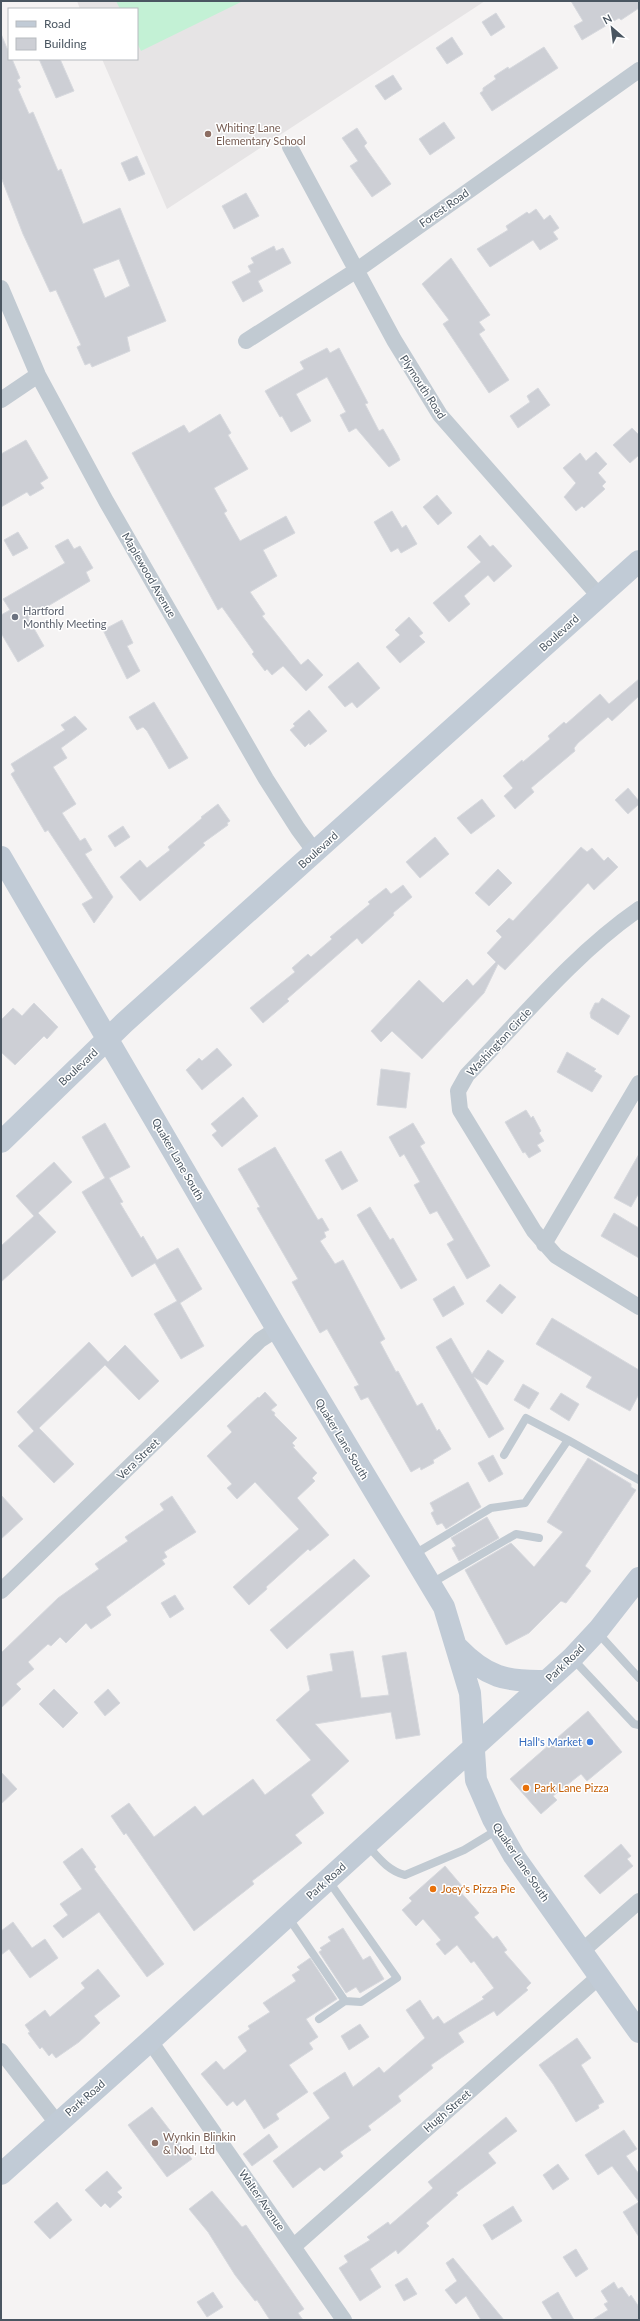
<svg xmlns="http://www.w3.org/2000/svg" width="640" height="2321" font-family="Lato,sans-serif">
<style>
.education{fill:#e6e4e5}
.pitch{fill:#c3f1d5}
.building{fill:#cdcfd5;stroke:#d7d9de;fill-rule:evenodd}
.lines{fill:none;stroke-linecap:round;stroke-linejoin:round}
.lane{stroke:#c1cad2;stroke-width:8}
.street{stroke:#c1cad2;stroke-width:16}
.secondary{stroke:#c1cbd6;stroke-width:22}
.education-dot{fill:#8d6e63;stroke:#fff;stroke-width:1.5}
.worship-dot{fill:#6b7280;stroke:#fff;stroke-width:1.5}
.shop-dot{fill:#3f7fe0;stroke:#fff;stroke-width:1.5}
.food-dot{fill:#e8710a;stroke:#fff;stroke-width:1.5}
.labels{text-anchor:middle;stroke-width:3;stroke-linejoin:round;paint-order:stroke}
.education-label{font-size:11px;fill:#785e54;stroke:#fff;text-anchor:start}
.street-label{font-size:11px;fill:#4a5661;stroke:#fff}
.worship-label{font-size:11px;fill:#5b616d;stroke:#fff;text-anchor:start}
.shop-label{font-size:11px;fill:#366cbe;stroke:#fff;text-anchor:end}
.food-label{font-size:11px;fill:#c56008;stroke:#fff;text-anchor:start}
</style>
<rect width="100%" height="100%" fill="#f5f3f3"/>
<path class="education" d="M77 1H485L167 209 102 59H137V9H80Z"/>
<path class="pitch" d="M116 1H243L141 51 137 43V9H120Z"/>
<path class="building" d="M571 1H639V8L621 20 619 18 582 40 574 26 583 21Z
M496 13 505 27 491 36 482 22Z
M1 34 9 53V59H12L20 78 17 80 21 87 18 89 29 114 33 112 58 171 61 169 83 224 120 208 166 321 127 337 130 351 92 367 90 363 85 365 77 347 81 345 56 290 50 292 23 234 1 177ZM119 259 130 286 105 298 93 269Z
M452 37 463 54 447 64 436 48Z
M544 47 558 68 492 111 480 93 483 91V88L496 79 494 76 508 67 509 69Z
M39 59H60L74 91 56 98Z
M393 75 402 89 385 100 375 86Z
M444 122 455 138 430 155 419 139Z
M357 128 367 143 364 146 391 184 372 197 350 166 358 161 342 138Z
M137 156 145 174 129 181 121 163Z
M246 193 259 216 234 229 222 206Z
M536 209 544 220 550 215 559 228 553 232 558 239 540 250 533 240 490 267 477 249 508 230 506 226 527 212 529 214Z
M274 246 276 251 283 248 291 263 258 281 263 291 243 302 232 282 251 272 248 266 254 263 251 258Z
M451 258 490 315 479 322 485 330 479 334 509 380 489 393 443 324 449 320 422 284Z
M327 348 330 353 339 348 368 403 365 404 379 431 383 429 398 455 400 460 389 467 356 428 349 432 340 415 346 412 327 377 296 394 311 421 291 432 282 416 280 417 265 391 304 369 300 362Z
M538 388 550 405 518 428 510 416 530 402 527 396Z
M220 414 231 433 228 435 248 469 214 488 227 511 224 513 240 541 286 516 295 533 263 550 277 576 250 592 265 614 262 616 301 665 308 659 323 675 306 691 283 666 272 675 267 669 265 671 252 654 254 652 222 607 218 610 132 453 184 425 189 433Z
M632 428 639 435V455L630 463 613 445Z
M26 440 48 478 40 483 44 488 30 496 27 492 1 507V454Z
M596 452 607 464 598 473 606 482 602 486 605 489 584 508 582 506 576 511 564 497 576 483 563 468 580 453 586 461Z
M437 495 452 513 438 525 423 507Z
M392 511 402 528 406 525 417 544 401 553 398 548 391 552 374 522Z
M18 532 28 548 13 556 4 540Z
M480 535 490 547 493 545 512 566 494 582 488 575 464 596 470 604 449 622 433 603 481 562 467 547Z
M68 539 74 549 80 546 93 568 86 572 90 581 28 618 44 646 18 662 1 633V615L10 610 3 599 65 563 55 546Z
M409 617 423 633 419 636 425 642 400 663 386 647 400 635 395 630Z
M122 620 133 643 127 646 140 671 127 679 103 630Z
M358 662 380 688 357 708 352 702 345 707 328 687Z
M639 679V696L612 721 608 717 578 743 574 748 575 751 531 788 534 792 515 809 504 796 513 788 503 776 522 760 523 762 550 739 548 736 564 722 566 724 600 694 609 704Z
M154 702 188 758 169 769 147 731 143 727 137 730 129 717Z
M309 710 327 731 310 745 309 743 305 747 290 730 295 726 293 724Z
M75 716 87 729 61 748 67 758 53 767 76 804 62 813 80 841 85 838 92 850 85 854 113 897 94 923 82 904 93 898 48 830 45 832 11 774 15 771 11 764 65 730 61 725Z
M628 788 639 801V804L628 814 615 800Z
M482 799 495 816 471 834 457 818Z
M218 804 230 821 227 823 228 825 203 843 205 845 140 901 120 877 140 860 147 868 170 850 168 847 202 818 201 817Z
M123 826 130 837 115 847 108 836Z
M435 837 449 854 420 878 406 862Z
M581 847 587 852 592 848 604 861 608 857 618 867 594 890 588 883 505 970 498 964 484 993 422 1059 392 1031 381 1042 371 1031 419 980 443 1003 467 979 473 986 496 962 487 953 502 937 496 931 509 918 513 921Z
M498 869 512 883 489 906 475 893Z
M403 885 412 897 393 913 394 915 362 944 357 938 287 999 289 1001 263 1023 250 1008 295 972 292 968 308 954 311 957 332 939 330 937 370 904 368 902 386 888 391 894Z
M602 998 630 1016 618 1035 591 1018 590 1013 595 1003H599Z
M34 1003 58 1027 47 1039 44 1036 15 1065 1 1052V1020L13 1008 22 1016Z
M217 1048 232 1065 202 1090 186 1070 199 1058 202 1061Z
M567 1052 596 1069 594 1071 602 1076 592 1092 557 1072Z
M381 1069 410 1073 406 1108 377 1105Z
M243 1097 258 1116 222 1147 212 1135 217 1131 211 1124Z
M526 1110 531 1118 533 1116 541 1131 539 1133 544 1141 537 1145 541 1151 529 1158 525 1152 523 1153 505 1122Z
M105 1123 130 1167 109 1178 123 1202 120 1203 141 1238 143 1236 157 1260 178 1248 202 1289 180 1303 204 1346 181 1359 154 1314 177 1301 155 1263 132 1277 82 1192 105 1178 82 1137Z
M413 1123 425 1143 420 1146 490 1266 467 1279 447 1244 454 1240 437 1211 430 1214 414 1185 420 1182 404 1154 400 1157 389 1137Z
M275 1147 318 1220 322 1218 329 1230 324 1232 326 1237 320 1241 335 1264 343 1260 385 1339 380 1342 396 1372 398 1371 417 1406 422 1403 437 1431 439 1429 451 1449 433 1460 434 1463 421 1470 420 1467 411 1472 368 1397 361 1400 354 1387 359 1385 327 1329 320 1333 292 1282 298 1279 257 1208 260 1207 238 1169Z
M341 1151 358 1181 342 1190 325 1160Z
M639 1154V1193L631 1207 614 1198Z
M54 1162 72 1182 38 1213 56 1232 1 1282V1246L34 1216 16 1196Z
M370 1207 390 1240 393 1238 417 1280 401 1289 357 1215Z
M614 1213 639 1228V1258L601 1236Z
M500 1284 516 1297 502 1314 486 1301Z
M454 1286 464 1304 443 1317 433 1299Z
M552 1318 639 1370V1394L630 1411 586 1387 592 1377 536 1344Z
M451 1338 472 1374 488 1350 504 1361 487 1385 474 1377 504 1429 489 1438 436 1347Z
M89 1342 108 1362 125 1345 159 1381 139 1400 105 1365 39 1428 74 1464 54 1483 18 1446 34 1431 17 1412Z
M523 1384 539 1393 529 1409 514 1400Z
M265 1392 277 1405 271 1410 275 1413 274 1415 297 1438 292 1443 295 1446 293 1447 317 1473 312 1478 315 1481 297 1498 329 1535 310 1551 308 1549 266 1587 267 1589 249 1605 233 1587 299 1529 255 1482 237 1499 227 1488 232 1484 207 1456 232 1432 227 1426 258 1397 259 1398Z
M561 1393 579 1404 569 1421 550 1409Z
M493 1455 503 1474 489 1482 478 1463Z
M588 1458 631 1484V1487L636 1490 585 1566 591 1571 566 1603 561 1601 529 1633 506 1645 465 1570 511 1543 534 1567 563 1532 547 1522Z
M468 1482 481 1507 446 1529 442 1523 437 1525 431 1513 434 1511 430 1503Z
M1 1495 23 1519 1 1539Z
M172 1496 196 1532 164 1552 167 1557 162 1560 165 1564 106 1607 111 1615 91 1629 86 1623 66 1643 60 1637 51 1646 48 1644 28 1662 34 1669 16 1684 21 1689 1 1708V1653L58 1598 99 1569 95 1564 128 1541 125 1537 164 1510 160 1504Z
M487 1517 499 1538 459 1561 452 1548 456 1546 451 1538Z
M354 1559 370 1576 287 1649 270 1630Z
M175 1595 184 1609 170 1618 161 1603Z
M353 1651 361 1698 389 1695 382 1656 406 1652 420 1735 396 1739 391 1712 315 1724 349 1761 311 1795 324 1813 295 1835 302 1843 252 1881 254 1884 194 1931 126 1833 124 1835 111 1816 129 1803 154 1837 195 1806 203 1816 253 1779 265 1795 311 1760 276 1720 310 1690 307 1676 333 1671 330 1654Z
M54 1689 78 1713 63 1728 39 1704Z
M108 1689 120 1703 105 1716 94 1702Z
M588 1711 622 1752 587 1781 581 1774 553 1796 557 1800 541 1814 510 1779Z
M1 1772 17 1789 1 1804Z
M621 1844 631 1856 627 1859 633 1866 600 1894 584 1876Z
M82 1848 96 1867 94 1869 164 1964 147 1977 99 1912 63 1938 53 1926 68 1915 60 1904 82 1889 63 1862Z
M445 1866 462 1886 458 1889 479 1913 474 1917 493 1939 497 1936 507 1950 504 1952 531 1983 526 1988 528 1990 497 2016 494 2011 458 2033 464 2042 431 2065 433 2068 398 2096 401 2101 368 2126 371 2130 340 2152 343 2156 324 2171 320 2167 293 2188 273 2161 330 2118 313 2093 345 2072 353 2087 379 2067 384 2073 425 2038 406 2010 420 2000 433 2020 438 2016 444 2024 484 1999 482 1997 494 1988 474 1961 471 1963 457 1945 445 1955 436 1944 441 1940 423 1919 416 1926 402 1910 412 1901 409 1898Z
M13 1922 32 1948 45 1939 58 1958 30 1978 9 1949 1 1955V1931Z
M343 1928 363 1960 370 1956 384 1979 360 1993 356 1987 346 1993 319 1952 322 1950 320 1948 331 1941 328 1937Z
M310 1958 337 1999 306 2019 318 2037 309 2043 313 2049 289 2065 308 2092 276 2114 279 2119 264 2129 245 2099 237 2106 233 2101 227 2106 201 2074 216 2061 224 2070 247 2051 238 2037 250 2029 248 2026 270 2012 263 2003 296 1981 292 1975 300 1970 297 1967Z
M98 1969 120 1996 94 2016 100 2023 79 2042 56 2058 52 2053 49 2056 42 2047 40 2049 28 2033 30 2032 25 2025 45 2010 50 2017 85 1988 81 1983Z
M360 2024 369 2037 349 2050 341 2036Z
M577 2038 591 2058 581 2065 604 2102 598 2105 599 2108 576 2122 553 2084 539 2065Z
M152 2107 192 2159 167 2177 128 2125Z
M506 2117 517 2131 488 2153 496 2163 456 2193 458 2195 426 2223 429 2226 398 2254 396 2250 370 2269 381 2287 360 2301 339 2268 348 2262 344 2256 370 2240 367 2237 388 2222 390 2225 433 2188 428 2182Z
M624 2130 637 2149 626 2156 639 2174V2237L623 2212 639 2202 612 2166 598 2175 585 2155Z
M269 2134 278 2147 252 2166 243 2154Z
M558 2164 569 2179 553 2190 543 2175Z
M107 2171 122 2188 117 2192 122 2197 110 2208 105 2203 101 2207 85 2190Z
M212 2191 242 2227 246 2225 304 2309 298 2313 303 2320H270L257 2300 255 2301 235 2275 208 2232 189 2209Z
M57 2202 72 2220 50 2239 34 2222Z
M513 2206 522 2221 492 2240 483 2225Z
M576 2249 588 2269 576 2277 563 2257Z
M453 2258 504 2320H481L466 2296 456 2304 445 2290 457 2281 446 2263Z
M407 2278 417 2294 404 2301 395 2285Z
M614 2282 618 2289 622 2287 629 2297 631 2295 639 2307V2320H592L608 2310 604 2304 608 2302 601 2291Z
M213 2292 223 2307 207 2317 197 2302Z
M558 2292 574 2320H553L542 2302Z"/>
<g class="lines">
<path class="lane" d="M504 1455 526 1418 568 1440
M413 1555 491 1508 525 1503 568 1440 639 1480
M430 1584 516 1534 539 1538
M597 1632 639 1678
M572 1658 634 1724 639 1725
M367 1845C378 1857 388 1871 405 1875L464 1850 497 1830
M288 1917 345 2001 361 2002 397 1978 328 1880
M319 2019 345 2001"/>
<path class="street" d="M290 147 394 340 440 415 600 597
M1 288 38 375 106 501 266 779 298 829 315 852
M246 341 357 270 639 70
M1 400 38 375
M639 909C574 954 522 1018 467 1075L458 1091 460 1110 534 1231 556 1256 639 1307
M544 1244 639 1083
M1 1591 260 1340 277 1329
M582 1951 639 1901
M150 2041 344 2320
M1 2051 57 2123
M294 2246 600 1976"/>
<path class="secondary" d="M1 857 277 1329 444 1607 470 1693 476 1780 493 1819 514 1856 639 2032
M1 1142 124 1023 639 561
M458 1648C486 1677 506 1682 546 1681
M1 2174 150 2041 572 1658 599 1629 639 1578"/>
</g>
<g class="education-dot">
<circle cx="208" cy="134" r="4"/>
<circle cx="155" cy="2143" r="4"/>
</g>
<circle class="worship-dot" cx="15" cy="617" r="4"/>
<circle class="shop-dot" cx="590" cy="1742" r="4"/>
<g class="food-dot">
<circle cx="526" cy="1788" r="4"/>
<circle cx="433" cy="1889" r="4"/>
</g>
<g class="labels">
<g class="education-label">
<text x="216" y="132">Whiting Lane<tspan x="216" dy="13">Elementary School</tspan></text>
<text x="163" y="2141">Wynkin Blinkin<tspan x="163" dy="13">&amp; Nod, Ltd</tspan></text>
</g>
<g class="street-label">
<text transform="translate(444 208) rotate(-35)" y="4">Forest Road</text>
<text transform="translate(423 387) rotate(57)" y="4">Plymouth Road</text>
<text transform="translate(149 575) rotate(60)" y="4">Maplewood Avenue</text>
<text transform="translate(559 633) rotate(-42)" y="4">Boulevard</text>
<text transform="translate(318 850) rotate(-42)" y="4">Boulevard</text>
<text transform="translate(499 1042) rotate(-47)" y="4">Washington Circle</text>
<text transform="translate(78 1067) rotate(-43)" y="4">Boulevard</text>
<text transform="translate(178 1159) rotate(60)" y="4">Quaker Lane South</text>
<text transform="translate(342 1439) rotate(59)" y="4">Quaker Lane South</text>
<text transform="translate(138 1459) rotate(-44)" y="4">Vera Street</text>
<text transform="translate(565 1663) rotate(-44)" y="4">Park Road</text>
<text transform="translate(521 1862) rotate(56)" y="4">Quaker Lane South</text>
<text transform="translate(326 1881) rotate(-42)" y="4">Park Road</text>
<text transform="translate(85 2098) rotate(-41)" y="4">Park Road</text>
<text transform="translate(447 2111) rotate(-41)" y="4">Hugh Street</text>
<text transform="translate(262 2200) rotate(55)" y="4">Walter Avenue</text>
</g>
<g class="worship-label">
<text x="23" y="615">Hartford<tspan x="23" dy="13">Monthly Meeting</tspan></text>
</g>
<g class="shop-label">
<text x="582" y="1746">Hall's Market</text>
</g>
<g class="food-label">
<text x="534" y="1792">Park Lane Pizza</text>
<text x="441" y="1893">Joey's Pizza Pie</text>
</g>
</g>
<rect width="640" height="2321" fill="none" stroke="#4a5661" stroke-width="4"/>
<rect x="8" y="8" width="130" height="52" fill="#ffffff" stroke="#b7bbc0"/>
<rect x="16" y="21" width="20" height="6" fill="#c1cbd6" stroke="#b7bbc0"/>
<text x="44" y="28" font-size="12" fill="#4a5661">Road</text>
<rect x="16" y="38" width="20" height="12" fill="#cdcfd5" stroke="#b7bbc0"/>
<text x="44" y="48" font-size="12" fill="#4a5661">Building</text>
<g transform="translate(612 28) rotate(332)" stroke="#ffffff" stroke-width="3" paint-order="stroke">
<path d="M0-3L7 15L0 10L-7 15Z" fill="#4a5661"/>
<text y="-6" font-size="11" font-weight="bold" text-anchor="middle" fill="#4a5661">N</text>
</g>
</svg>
